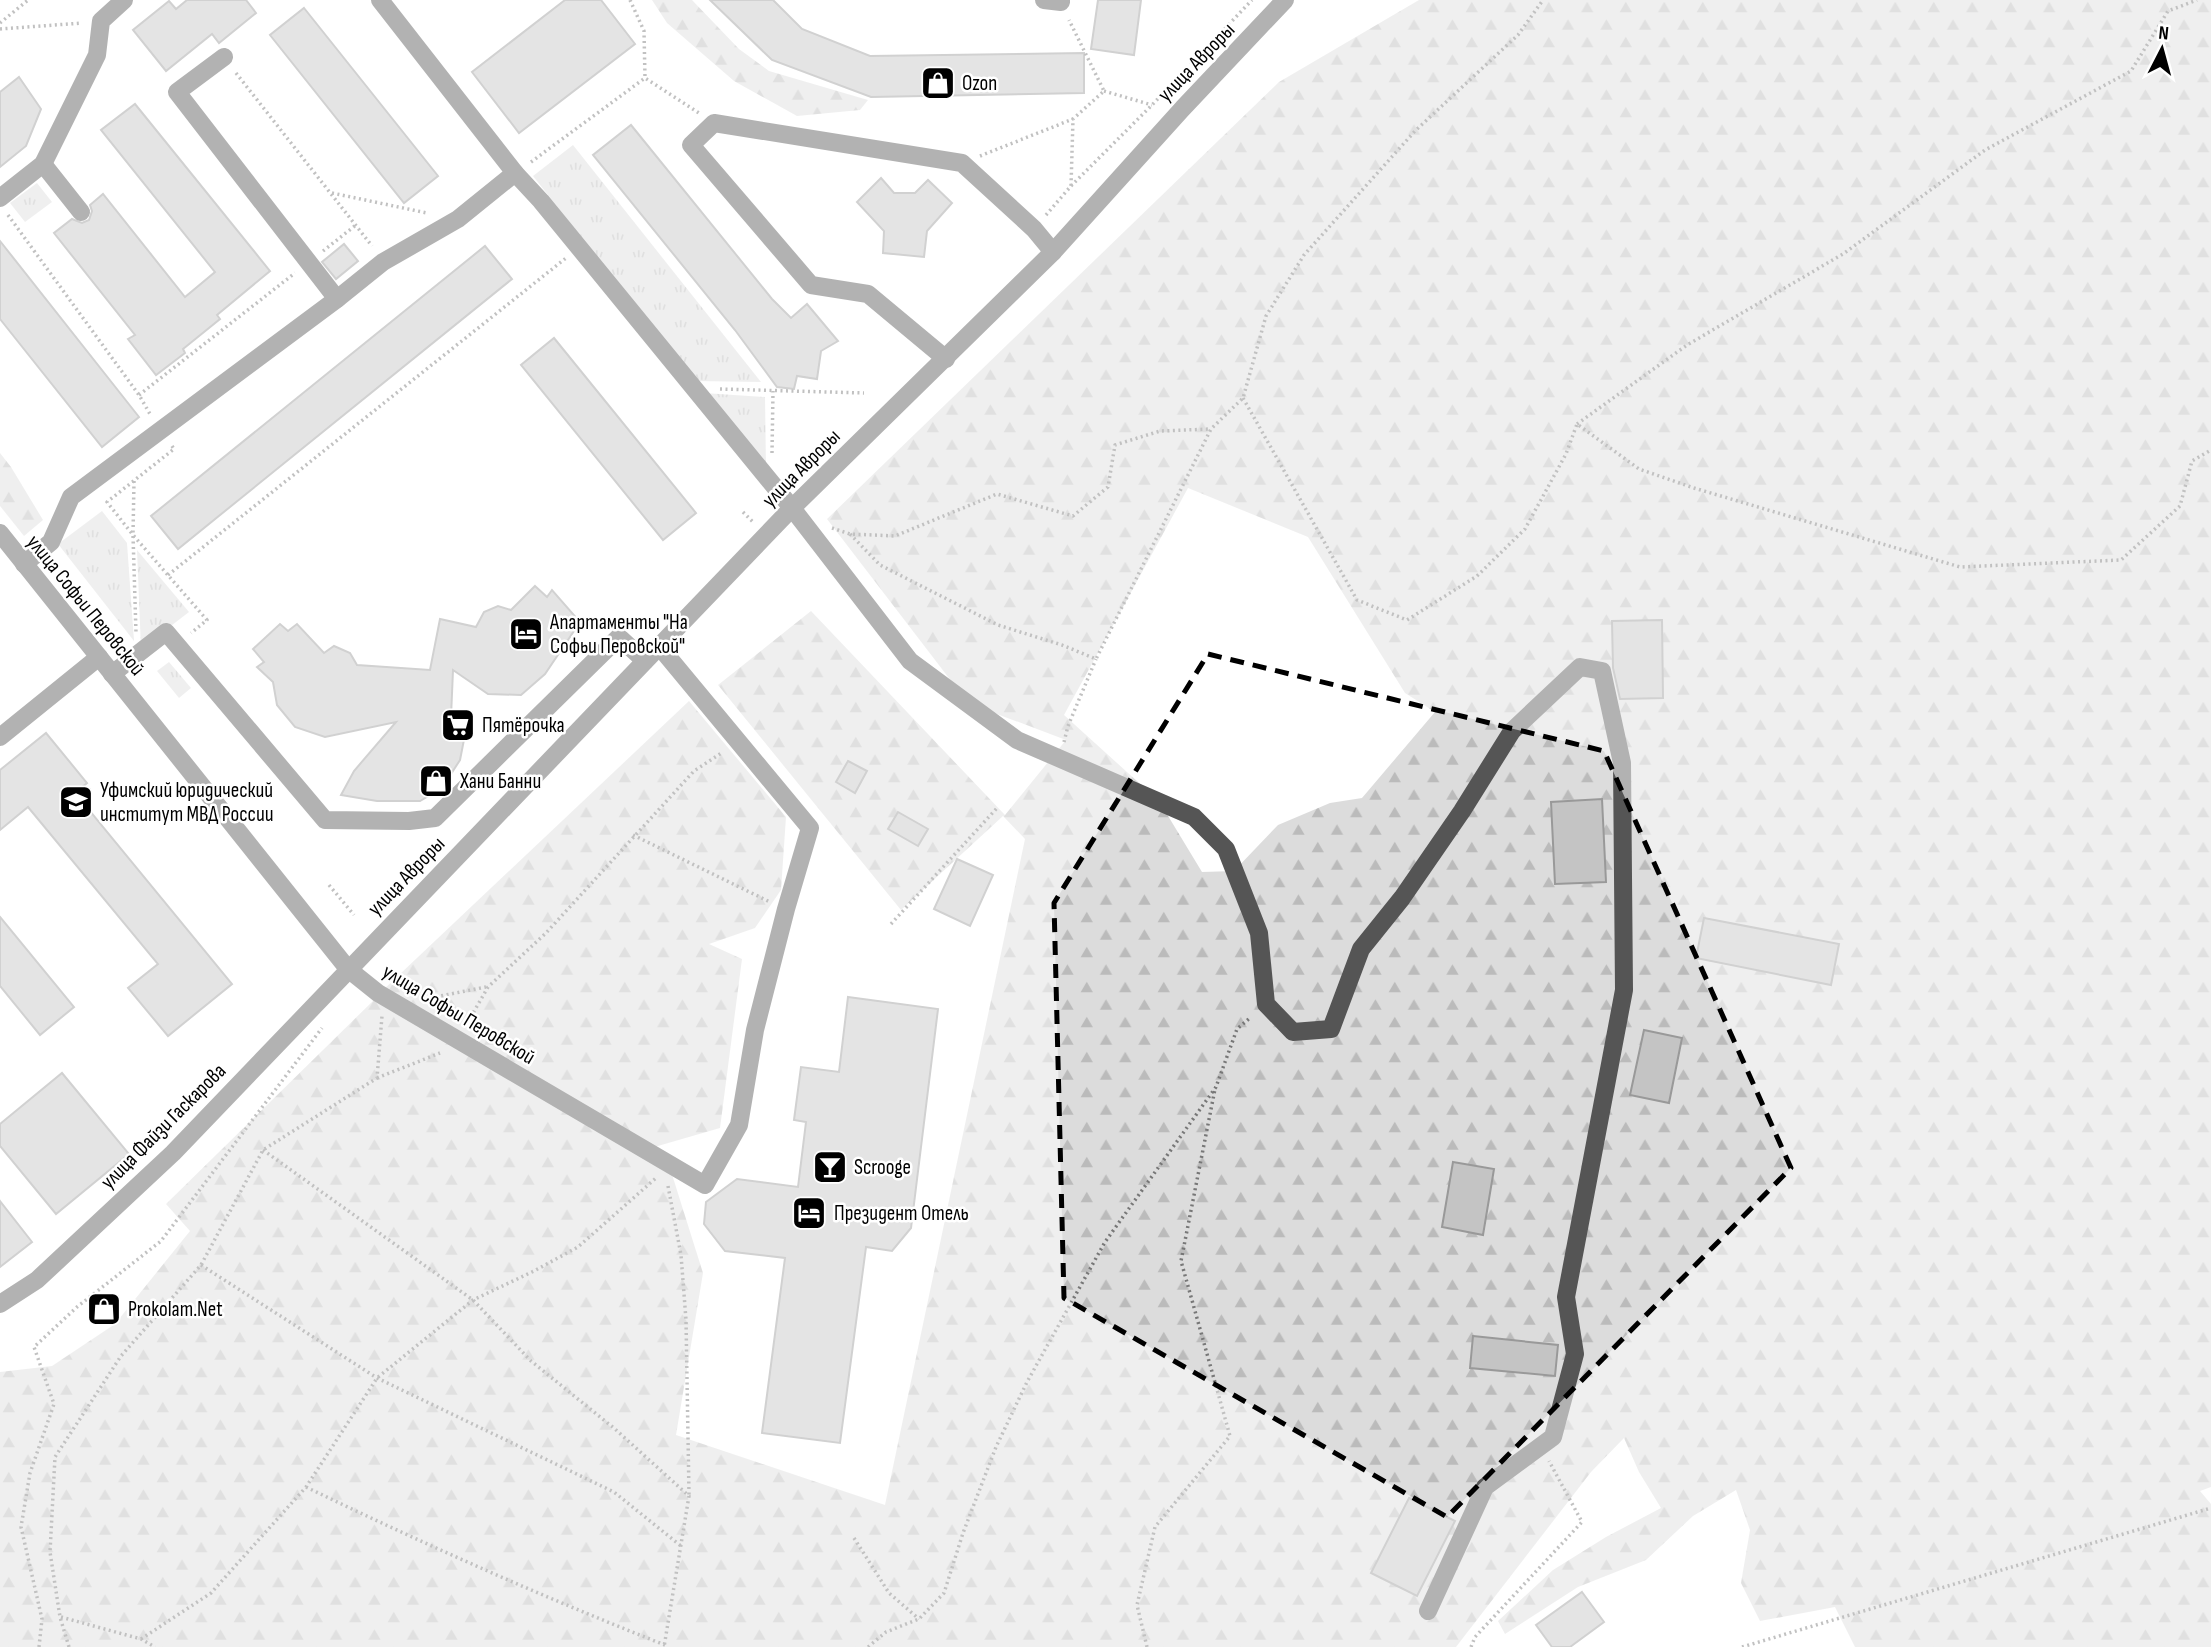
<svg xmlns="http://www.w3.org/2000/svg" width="2211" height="1647" font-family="'Sofia Sans Condensed',sans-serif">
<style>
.grass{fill:url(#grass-tufts)}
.forest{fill:url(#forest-firs);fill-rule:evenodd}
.building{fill:#c4c4c4;stroke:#999;stroke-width:2}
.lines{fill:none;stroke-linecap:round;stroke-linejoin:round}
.path{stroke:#777;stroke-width:3.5;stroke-dasharray:2 3.5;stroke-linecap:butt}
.minor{stroke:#555;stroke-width:18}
.marked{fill:none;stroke:#000;stroke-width:5;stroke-dasharray:14 9;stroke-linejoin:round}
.labels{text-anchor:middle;stroke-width:5;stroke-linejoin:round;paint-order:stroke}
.street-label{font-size:21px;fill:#000;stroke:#fff}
.poi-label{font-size:21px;fill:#000;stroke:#fff;text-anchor:start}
</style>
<defs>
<pattern id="grass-tufts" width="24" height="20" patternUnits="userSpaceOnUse" patternTransform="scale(1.75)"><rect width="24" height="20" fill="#dcdcdc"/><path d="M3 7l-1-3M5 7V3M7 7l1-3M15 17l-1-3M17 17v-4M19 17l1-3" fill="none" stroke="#bbb"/></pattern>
<pattern id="forest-firs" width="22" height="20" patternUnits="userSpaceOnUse" patternTransform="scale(1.75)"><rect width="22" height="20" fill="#dcdcdc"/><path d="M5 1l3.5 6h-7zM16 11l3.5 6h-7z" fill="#bbb"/></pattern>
</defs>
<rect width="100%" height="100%" fill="#fff"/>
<g class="grass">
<polygon points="573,145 761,382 695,381 533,176"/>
<polygon points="37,183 52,202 25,222 10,203"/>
<polygon points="704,393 765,397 766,469"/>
<polygon points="102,511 127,543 134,641 58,544"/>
<polygon points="137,550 189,612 141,649"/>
<polygon points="169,662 191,688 179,698 157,671"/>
</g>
<g class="forest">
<polygon points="652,0 692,0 739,49 769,71 868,100 860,110 797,116 734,81 667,23"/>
<path d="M1419,0h792v1487l-11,4 11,13v143h-356l-20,-40 -75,14 -19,-38 9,-53 -14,-40 -43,26 -47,44 -68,27 -73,47 -7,-13 55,-51 53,-33 55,-29 -22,-36 -15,-34 -33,34 -135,175h-1456v-275l52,-6 63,-42 75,-93 -24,-27 210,-206 294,170 33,105 -27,162 209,70 140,-666 -22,-23 -102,94 -183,-225 93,-74 194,204 61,-75 -98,-37 -141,-184 452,-437zM1188,488l120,49 97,156 30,19 -73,86 -32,5 -52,22 -44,46 -32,1 -43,-71 -95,-86z"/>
<polygon points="0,453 11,467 43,520 24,536 0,506"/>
<polygon points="689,701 786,817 781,890 755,928 709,944 742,959 720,1128 651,1148 381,992"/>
</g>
<g class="building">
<polygon points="187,0 246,0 256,13 219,43 212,34 166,71 133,30 169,1 176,9"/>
<polygon points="565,0 601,0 635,44 519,133 472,72"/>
<polygon points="710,0 773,0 802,29 870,56 1084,53 1084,93 871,97 772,60"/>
<polygon points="1098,0 1141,0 1134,55 1091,49"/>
<polygon points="304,8 438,176 404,203 270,35"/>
<polygon points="19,77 41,109 26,146 0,167 0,92"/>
<polygon points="135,104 270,271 217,315 220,319 183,349 185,353 156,375 128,339 135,335 54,233 72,219 82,223 89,220 92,211 90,205 103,194 185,297 215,272 101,130"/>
<polygon points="631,125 772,299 791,318 807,304 838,341 821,351 817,379 797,376 794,389 777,387 735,330 593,155"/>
<polygon points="881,178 894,193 915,193 928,180 952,203 927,231 924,257 883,253 884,231 857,202"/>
<polygon points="0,241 139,417 102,447 0,319"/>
<polygon points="344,244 358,261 336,279 322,262"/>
<polygon points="485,246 512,279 178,549 151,516"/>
<polygon points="554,338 696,513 663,540 521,365"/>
<polygon points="535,586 547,597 552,590 580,622 545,674 521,695 488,694 453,670 451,717 468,719 460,760 442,788 420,801 377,801 341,795 354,771 396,722 325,737 295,727 277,705 273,682 257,667 264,662 253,649 280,624 288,631 297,624 324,653 334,646 350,653 357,665 430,670 440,619 476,627 484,612 498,606 511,610"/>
<polygon points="1662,620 1663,698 1620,699 1613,668 1612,621"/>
<polygon points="46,733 87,783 75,793 232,984 168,1036 128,988 158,964 28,807 0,830 0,770"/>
<polygon points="848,761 867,771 855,793 836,782"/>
<polygon points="1602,799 1606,882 1555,884 1551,802"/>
<polygon points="898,812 928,829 918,846 888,829"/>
<polygon points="957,859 993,875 970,926 934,909"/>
<polygon points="0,917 74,1007 40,1035 0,986"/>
<polygon points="1704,918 1839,944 1831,985 1696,958"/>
<polygon points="848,997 938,1009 911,1228 892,1251 866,1247 840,1443 762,1433 785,1258 725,1251 704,1224 706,1202 737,1179 798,1187 806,1122 794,1120 801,1067 839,1072"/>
<polygon points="1644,1030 1682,1038 1669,1103 1630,1095"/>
<polygon points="62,1073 129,1154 56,1214 0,1146 0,1124"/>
<polygon points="1453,1162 1494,1169 1483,1235 1442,1227"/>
<polygon points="0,1201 32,1242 0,1267"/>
<polygon points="1473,1336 1558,1345 1555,1376 1470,1368"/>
<polygon points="1409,1498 1455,1521 1417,1596 1371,1573"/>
<polygon points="1582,1592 1604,1622 1570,1647 1552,1647 1536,1625"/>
</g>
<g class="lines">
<g class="path">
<polyline points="630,0 644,31 645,78"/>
<polyline points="0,23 28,0"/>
<polyline points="0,29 82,23"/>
<polyline points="236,73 372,246"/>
<polyline points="1104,91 1152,105"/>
<polyline points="980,156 1073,119"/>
<polyline points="531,162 645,78 699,113"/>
<polyline points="1071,186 1152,105 1252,0"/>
<polyline points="332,193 427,213"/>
<polyline points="8,215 139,395 150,414"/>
<polyline points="1046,215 1071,186 1073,119 1104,91 1069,20"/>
<polyline points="323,251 356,225"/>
<polyline points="720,389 864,393"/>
<polyline points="139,395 295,273"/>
<polyline points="1243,398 1357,600 1407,620 1477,576 1525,529 1566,454 1577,424 1639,469 1694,488 1960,567 2121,560 2180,506 2192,461 2211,450"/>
<polyline points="1577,424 1687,345 1843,254 1985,150 2131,71 2168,11 2197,0"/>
<polyline points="172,446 174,449 107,502 133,535 207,620 191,633"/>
<polyline points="772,453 773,391"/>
<polyline points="134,481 133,535 136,633"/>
<polyline points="743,512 754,523"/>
<polyline points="832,528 850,534 895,536 997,494 1073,516 1108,487 1115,445 1160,431 1211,429"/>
<polyline points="850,534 880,565 998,625 1062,645 1096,659 1211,429 1243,398 1266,316 1304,255 1415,131 1518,35 1543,0"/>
<polyline points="168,575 566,258"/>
<polyline points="1064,742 1068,726 1096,659"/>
<polyline points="633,835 770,902"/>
<polyline points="329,885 354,915"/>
<polyline points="891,924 997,808"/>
<polyline points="425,999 486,987"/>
<polyline points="468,1022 488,987 546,933 694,771 723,752"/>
<polyline points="377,1078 440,1053"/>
<polyline points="263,1150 473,1300 531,1361 615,1429 689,1496 664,1647"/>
<polyline points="668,1186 681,1255 686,1320 689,1495"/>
<polyline points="201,1265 377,1378 614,1492 681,1546"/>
<path d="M306,1487c118,57 237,110 359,158"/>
<polyline points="854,1538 889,1593 919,1619"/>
<polyline points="61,1617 141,1639 155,1647"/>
<polyline points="141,1639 211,1593 306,1487 377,1378 473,1300 534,1271 578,1247 656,1178"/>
<polyline points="39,1647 42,1619 21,1527 30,1473 54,1404 34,1347 77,1307 161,1241 322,1028"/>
<polyline points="69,1647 60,1617 50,1552 55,1457 121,1356 201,1265 263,1150 377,1078 382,1016"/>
<polyline points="868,1647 886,1632 919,1619 944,1593 963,1533 996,1447 1027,1382 1105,1242 1216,1087 1237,1029 1251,1017"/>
<polyline points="1147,1647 1137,1605 1155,1527 1230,1436 1181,1261 1215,1089"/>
<polyline points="1471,1647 1475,1637 1582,1522 1549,1461"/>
<polyline points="1742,1647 2211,1508"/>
</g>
<g class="minor">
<polyline points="380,0 515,173 541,201 792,508 910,661 1017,740 1194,817 1226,849 1259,933 1266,1004 1293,1032 1331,1029 1361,949 1402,898 1462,811 1512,731 1580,667 1602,671 1622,763 1624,990 1566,1297 1575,1354 1553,1437 1485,1487 1428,1611"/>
<polyline points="1044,0 1061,2 1061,0"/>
<polyline points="224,57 177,92 337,299"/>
<polyline points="43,164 81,212"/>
<polyline points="0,198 43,164 97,55 101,21 124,0"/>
<polyline points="946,359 868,294 811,285 691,145 714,123 962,163 1034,229 1053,252"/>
<polyline points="0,533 348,969 378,993 705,1185 739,1125 755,1030 786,909 810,828 659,646"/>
<polyline points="24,564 51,542 71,497 337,299 383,262 458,219 515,173"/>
<polyline points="112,674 166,632 325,820 409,821 435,818 619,637 645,661"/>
<polyline points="0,737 99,657"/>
<polyline points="0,1304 37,1280 173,1153 792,508 1053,252 1183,108 1285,0"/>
</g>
</g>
<path d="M0 0H2211V1647H0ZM1208,654l396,97 187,417 -344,349 -383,-219 -10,-395z" fill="#fff" fill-opacity=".55" fill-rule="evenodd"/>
<path class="marked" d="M1208,654l396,97 187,417 -344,349 -383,-219 -10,-395z"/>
<defs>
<g id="shop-square" transform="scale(1.75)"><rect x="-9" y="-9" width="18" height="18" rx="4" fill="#000" stroke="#fff"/><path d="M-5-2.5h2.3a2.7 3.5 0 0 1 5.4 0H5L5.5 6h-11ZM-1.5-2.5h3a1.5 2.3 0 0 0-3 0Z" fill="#fff"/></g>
<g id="hotel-square" transform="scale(1.75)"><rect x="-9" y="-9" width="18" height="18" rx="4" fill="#000" stroke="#fff"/><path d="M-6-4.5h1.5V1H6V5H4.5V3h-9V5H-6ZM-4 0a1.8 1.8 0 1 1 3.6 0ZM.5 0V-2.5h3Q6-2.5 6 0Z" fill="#fff"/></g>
<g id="supermarket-square" transform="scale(1.75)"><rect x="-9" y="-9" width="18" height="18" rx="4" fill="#000" stroke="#fff"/><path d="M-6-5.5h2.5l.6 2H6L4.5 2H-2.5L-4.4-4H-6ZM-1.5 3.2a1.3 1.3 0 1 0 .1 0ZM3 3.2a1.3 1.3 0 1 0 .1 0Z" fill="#fff"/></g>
<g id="university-square" transform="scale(1.75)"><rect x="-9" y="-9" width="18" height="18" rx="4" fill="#000" stroke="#fff"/><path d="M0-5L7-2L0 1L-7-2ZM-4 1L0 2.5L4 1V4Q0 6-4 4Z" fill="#fff"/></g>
<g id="bar-square" transform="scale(1.75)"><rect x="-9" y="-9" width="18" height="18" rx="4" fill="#000" stroke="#fff"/><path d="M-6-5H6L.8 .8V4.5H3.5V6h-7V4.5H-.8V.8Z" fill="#fff"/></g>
</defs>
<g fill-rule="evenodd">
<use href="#shop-square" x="938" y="83"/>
<use href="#hotel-square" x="526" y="634"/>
<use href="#supermarket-square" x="458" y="725"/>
<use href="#shop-square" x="436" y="781"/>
<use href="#university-square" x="76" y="802"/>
<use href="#bar-square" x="830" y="1167"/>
<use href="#hotel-square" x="809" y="1213"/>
<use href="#shop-square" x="104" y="1309"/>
</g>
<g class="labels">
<g class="street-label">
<text transform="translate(1196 62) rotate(-46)" y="7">улица Авроры</text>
<text transform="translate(801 468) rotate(-45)" y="7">улица Авроры</text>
<text transform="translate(86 605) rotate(51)" y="7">улица Софьи Перовской</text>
<text transform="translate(406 876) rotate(-46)" y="7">улица Авроры</text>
<text transform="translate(459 1014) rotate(31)" y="7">улица Софьи Перовской</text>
<text transform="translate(163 1126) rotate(-45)" y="7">улица Файзи Гаскарова</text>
</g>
<g class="poi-label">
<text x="962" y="90">Ozon</text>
<text x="550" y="629">Апартаменты "На<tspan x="550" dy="24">Софьи Перовской"</tspan></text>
<text x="482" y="732">Пятёрочка</text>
<text x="460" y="788">Хани Банни</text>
<text x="100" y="797">Уфимский юридический<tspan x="100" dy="24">институт МВД России</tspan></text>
<text x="854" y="1174">Scrooge</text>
<text x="834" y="1220">Президент Отель</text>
<text x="128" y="1316">Prokolam.Net</text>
</g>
</g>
<g transform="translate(2162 49) rotate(6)" stroke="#ffffff" stroke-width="5" paint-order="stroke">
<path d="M0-5L12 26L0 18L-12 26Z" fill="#000000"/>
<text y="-10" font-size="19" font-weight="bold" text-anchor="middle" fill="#000000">N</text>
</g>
</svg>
